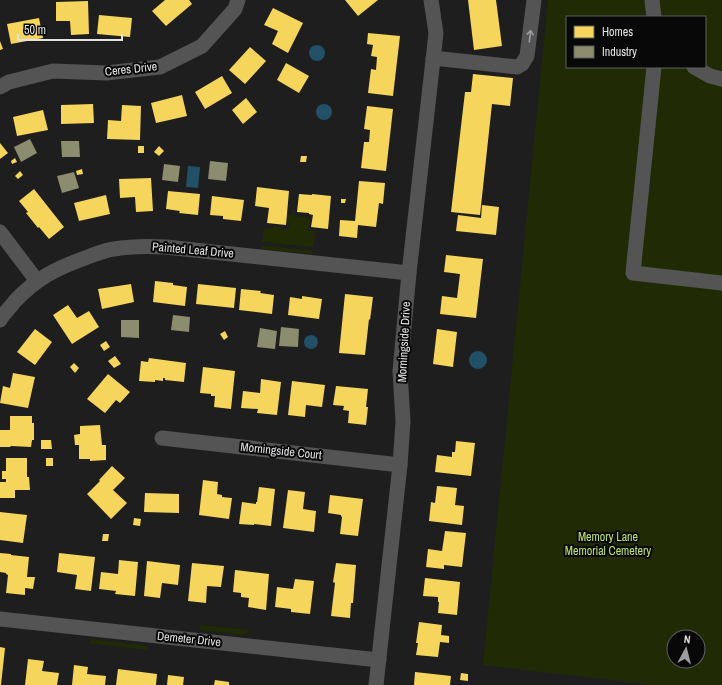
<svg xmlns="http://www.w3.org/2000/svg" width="722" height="685" font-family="'Archivo Narrow',sans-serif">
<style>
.green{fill:#202b05;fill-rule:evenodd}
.water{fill:#225067}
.homes{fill:#f6d55c}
.industry{fill:#8c8c6e}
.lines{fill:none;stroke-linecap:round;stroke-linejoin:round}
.minor{stroke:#545455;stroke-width:15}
.oneway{stroke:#9b9b9c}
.labels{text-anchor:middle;stroke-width:4;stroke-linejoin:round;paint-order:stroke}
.street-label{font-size:12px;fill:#e2e2e4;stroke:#080809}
.park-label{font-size:12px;fill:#bce172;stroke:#080809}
</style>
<rect width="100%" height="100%" fill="#1e1e1f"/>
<g class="green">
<path d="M548,0h174v685h-69l-170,-20zM567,17h138v50h-138zM674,637h24v24h-24z"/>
<path d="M292,210h3l-1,5 1,2c6,2 7,-4 13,2h2l-2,11 7,1 -2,16 -51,-5 2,-14 4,1c8,-3 10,-3 17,2l4,-3v-5h-3l1,-8 5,1 1,-3z"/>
<polygon points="261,245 313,251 311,254 262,249"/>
<polygon points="200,625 249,630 247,635 201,630"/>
<polygon points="91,639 146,646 147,647 147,650 89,643"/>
</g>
<g class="water">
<circle cx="317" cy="53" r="8"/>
<circle cx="324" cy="112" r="8"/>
<polygon points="188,166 200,167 198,188 186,187"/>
<circle cx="311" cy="342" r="7"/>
<circle cx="478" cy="360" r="9"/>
</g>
<g class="homes">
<polygon points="165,0 189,0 192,4 166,26 152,11"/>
<polygon points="345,0 378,0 358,16"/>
<polygon points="468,0 496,0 502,46 474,50"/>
<polygon points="88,1 89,34 71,35 70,21 56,21 56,2"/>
<polygon points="273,8 303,23 288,53 272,44 278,31 264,25"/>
<polygon points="99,15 132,18 130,37 97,34"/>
<polygon points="39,18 43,38 11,44 7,24"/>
<polygon points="368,33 400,36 393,96 368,93 371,69 376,70 377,57 371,56 373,45 367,44"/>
<polygon points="0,41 3,49 0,50"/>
<polygon points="250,47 266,61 245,84 229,70"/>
<polygon points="286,63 309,76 299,93 277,80"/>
<polygon points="473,74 513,78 510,106 492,104 480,215 451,212 465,92 471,92"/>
<polygon points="222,76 232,93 205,109 195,92"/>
<polygon points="182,95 187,116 156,123 151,103"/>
<polygon points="246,98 257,112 243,124 232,110"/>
<polygon points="93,104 94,123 61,124 61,105"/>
<polygon points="122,105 141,106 140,140 107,139 108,120 121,121"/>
<polygon points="367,106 393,109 386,171 361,168 364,142 369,142 370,130 364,129"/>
<polygon points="43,110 48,130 17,136 13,117"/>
<polygon points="0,143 8,153 0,159"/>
<rect x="138" y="146" width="6" height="7"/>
<polygon points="159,146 164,151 159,156 154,152"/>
<polygon points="301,156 307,156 306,162 300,162"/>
<polygon points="15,158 17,162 12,164 11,161"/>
<polygon points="82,169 83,174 77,175 76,171"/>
<polygon points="20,171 23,175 18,179 15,176"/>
<polygon points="151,178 153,211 136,212 135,197 120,198 119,179"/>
<polygon points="359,181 385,183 383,204 379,203 376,227 358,225 357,238 339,236 340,220 355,221"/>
<polygon points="257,187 289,191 286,225 267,223 269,208 255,206"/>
<polygon points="34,189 64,227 49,239 39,227 38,228 26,213 28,212 19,201"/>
<polygon points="168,191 200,194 198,215 179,213 180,211 166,209"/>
<polygon points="299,194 312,195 312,194 331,196 328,229 311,227 313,215 309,214 309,213 297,212"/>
<polygon points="106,195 110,214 79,221 74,203"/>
<polygon points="212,196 244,200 241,221 223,219 223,216 210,215"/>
<polygon points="341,199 346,199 345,203 341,203"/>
<polygon points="482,205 499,207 496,235 456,231 458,215 481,218"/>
<polygon points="446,255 483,259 476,318 440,314 442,296 457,298 460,274 444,272"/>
<polygon points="155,281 173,283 173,285 187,287 185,306 153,302"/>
<polygon points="131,284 134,302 102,309 98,289"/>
<polygon points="198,284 236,288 234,308 196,304"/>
<polygon points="241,289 261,291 260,293 274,295 272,314 239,310"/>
<polygon points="345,294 373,297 370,320 369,319 365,355 339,353"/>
<polygon points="302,296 322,299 319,319 288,315 290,297 302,299"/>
<polygon points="68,305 77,318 89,311 99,327 72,344 53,315"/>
<polygon points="35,329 52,342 35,365 17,352"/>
<polygon points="437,329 457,332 453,367 433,364"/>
<polygon points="225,331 228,337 224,340 220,334"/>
<polygon points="106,341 110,347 104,351 100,345"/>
<polygon points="115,356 121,364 114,368 108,361"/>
<polygon points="149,358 186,363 184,382 165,380 165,378 163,378 163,381 155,380 155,382 139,381 141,361 148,362"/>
<polygon points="74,363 79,368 75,373 70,367"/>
<polygon points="203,367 235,371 231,409 214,407 215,396 211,396 211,394 200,393"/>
<polygon points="13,373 35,377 28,408 0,403 3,386 10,388"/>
<polygon points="108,374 130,392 120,403 116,400 105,413 87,399"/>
<polygon points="261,379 281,382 277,415 257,413 258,409 241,408 243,391 260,393"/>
<polygon points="292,381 325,385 322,407 306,405 305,417 288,415"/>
<polygon points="336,386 368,389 366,407 368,407 366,425 348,423 349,411 343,410 344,406 333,405"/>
<polygon points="10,416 32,416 32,423 34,423 34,440 32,440 31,447 11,446 10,447 0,447 0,430 10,430"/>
<polygon points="100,425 102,445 106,445 106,460 90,461 90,459 79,459 79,445 75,445 74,435 80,434 80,426"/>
<polygon points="41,440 51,440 52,449 41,449"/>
<polygon points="456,441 475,443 471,476 435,472 437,455 452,457 452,452 455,452"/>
<polygon points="6,458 27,458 27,477 29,477 30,490 15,490 15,498 0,498 0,482 6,482 6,479 2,479 2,471 6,471"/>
<rect x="46" y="458" width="7" height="8"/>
<polygon points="112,466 125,478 113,490 127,503 111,519 87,494 100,481 99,480"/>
<polygon points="203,480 218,482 217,494 222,495 222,497 232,498 229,519 199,515"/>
<polygon points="437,486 457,488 455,505 464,506 462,525 429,521 431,502 435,503"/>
<polygon points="259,487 275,489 271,526 254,524 254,525 239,524 242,502 256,504 256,502 257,502"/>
<polygon points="288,490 305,492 303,509 316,511 314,532 283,528"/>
<polygon points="145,493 179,494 179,513 144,512"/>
<polygon points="330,495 363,499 358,536 340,534 342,517 341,516 341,515 328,513"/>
<polygon points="0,512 27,515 23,543 0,540"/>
<polygon points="134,518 141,519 140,526 133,525"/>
<polygon points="445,531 466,533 462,567 444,565 444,569 426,567 428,549 442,551"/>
<polygon points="103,534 109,534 108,541 102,541"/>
<polygon points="0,553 11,554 11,555 29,557 27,577 35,577 33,589 25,588 25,595 6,593 8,575 6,574 6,573 0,572"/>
<polygon points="59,553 95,557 91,591 75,589 77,575 57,572"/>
<polygon points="119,560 138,562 135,596 115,594 116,591 99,589 101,572 118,574"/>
<polygon points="147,561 180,565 178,585 162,583 160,598 144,596"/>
<polygon points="192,563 224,566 221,587 207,586 206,603 188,601"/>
<polygon points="336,563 356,565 353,603 351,603 350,618 331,616 335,583 333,582"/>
<polygon points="235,570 269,574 266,610 248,607 249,598 241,597 241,593 233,592"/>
<polygon points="425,578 460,582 457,615 438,613 439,602 438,602 438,597 423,596"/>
<polygon points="295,579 314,581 310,614 291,612 291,609 275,607 277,587 293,589"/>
<polygon points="419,622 442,625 441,635 449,636 449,643 440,642 438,657 416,655 418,643 416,643"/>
<polygon points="0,647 5,648 1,685 0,685"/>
<polygon points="28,659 44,661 42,671 59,673 57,685 25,685"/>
<polygon points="74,665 88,667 87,674 106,676 105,685 72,685"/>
<polygon points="118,669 157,674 156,685 116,685"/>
<polygon points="415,672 451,676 450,685 414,685"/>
<polygon points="461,673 468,674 468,681 460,680"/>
<polygon points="168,675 184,677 183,685 167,685"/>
<polygon points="215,680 229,682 229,685 214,685"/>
</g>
<g class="industry">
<polygon points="30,139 37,153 21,162 14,147"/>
<polygon points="61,141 79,141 80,157 62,157"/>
<polygon points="210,161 228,163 226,181 208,179"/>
<polygon points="164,164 180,166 178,182 162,180"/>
<polygon points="74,172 79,188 62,193 57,176"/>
<polygon points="173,315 190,317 189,332 171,330"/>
<polygon points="121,320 139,320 139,338 121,337"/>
<polygon points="281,327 299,329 298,347 279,346"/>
<polygon points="260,328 277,331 275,349 257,347"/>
</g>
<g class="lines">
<g class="minor">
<polyline points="652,0 654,17"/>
<polyline points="433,58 517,67 522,64 527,56 534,0"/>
<polyline points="654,67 633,273 722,283"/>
<polyline points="694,67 710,76 722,79"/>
<polyline points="0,87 9,82 53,71 106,73 160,67 202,46 235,9 238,0"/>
<polyline points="0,232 37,281"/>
<path d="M0,320c4,-7 10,-12 15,-19 22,-23 40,-32 70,-43 9,-3 19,-8 29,-9 17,-3 34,-3 52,-2l243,26"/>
<polyline points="162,438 400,465"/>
<polyline points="0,619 379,660"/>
<polyline points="376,685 400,465 403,422 400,371 409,273 436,33 431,0"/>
</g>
</g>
<defs><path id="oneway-shaft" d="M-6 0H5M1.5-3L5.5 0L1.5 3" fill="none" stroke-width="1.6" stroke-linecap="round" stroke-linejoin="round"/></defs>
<use class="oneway" href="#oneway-shaft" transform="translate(530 36) rotate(-83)"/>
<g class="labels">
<g class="street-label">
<text transform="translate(131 69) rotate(-6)" y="4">Ceres Drive</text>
<text transform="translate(193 250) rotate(5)" y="4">Painted Leaf Drive</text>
<text transform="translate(404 342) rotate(-87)" y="4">Morningside Drive</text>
<text transform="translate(281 451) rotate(6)" y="4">Morningside Court</text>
<text transform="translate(189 639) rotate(6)" y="4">Demeter Drive</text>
</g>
<g class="park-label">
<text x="608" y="541">Memory Lane<tspan x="608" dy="14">Memorial Cemetery</tspan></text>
</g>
</g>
<rect x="566" y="16" width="140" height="52" fill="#080809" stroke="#5f5f61"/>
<rect x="574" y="26" width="20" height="12" fill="#f6d55c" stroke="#5f5f61"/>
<text x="602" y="36" font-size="12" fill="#e2e2e4">Homes</text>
<rect x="574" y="46" width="20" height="12" fill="#8c8c6e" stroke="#5f5f61"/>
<text x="602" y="56" font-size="12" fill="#e2e2e4">Industry</text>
<g transform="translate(686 649) rotate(7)"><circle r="19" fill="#080809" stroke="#5f5f61"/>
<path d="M0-3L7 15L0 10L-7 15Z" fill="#9d9d9f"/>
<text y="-6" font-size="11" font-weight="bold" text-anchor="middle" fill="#e2e2e4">N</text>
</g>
<path d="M18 34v6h104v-6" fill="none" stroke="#e2e2e4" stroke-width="2"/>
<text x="24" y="34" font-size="12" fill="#e2e2e4" stroke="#080809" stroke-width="3" paint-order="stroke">50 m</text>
</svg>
